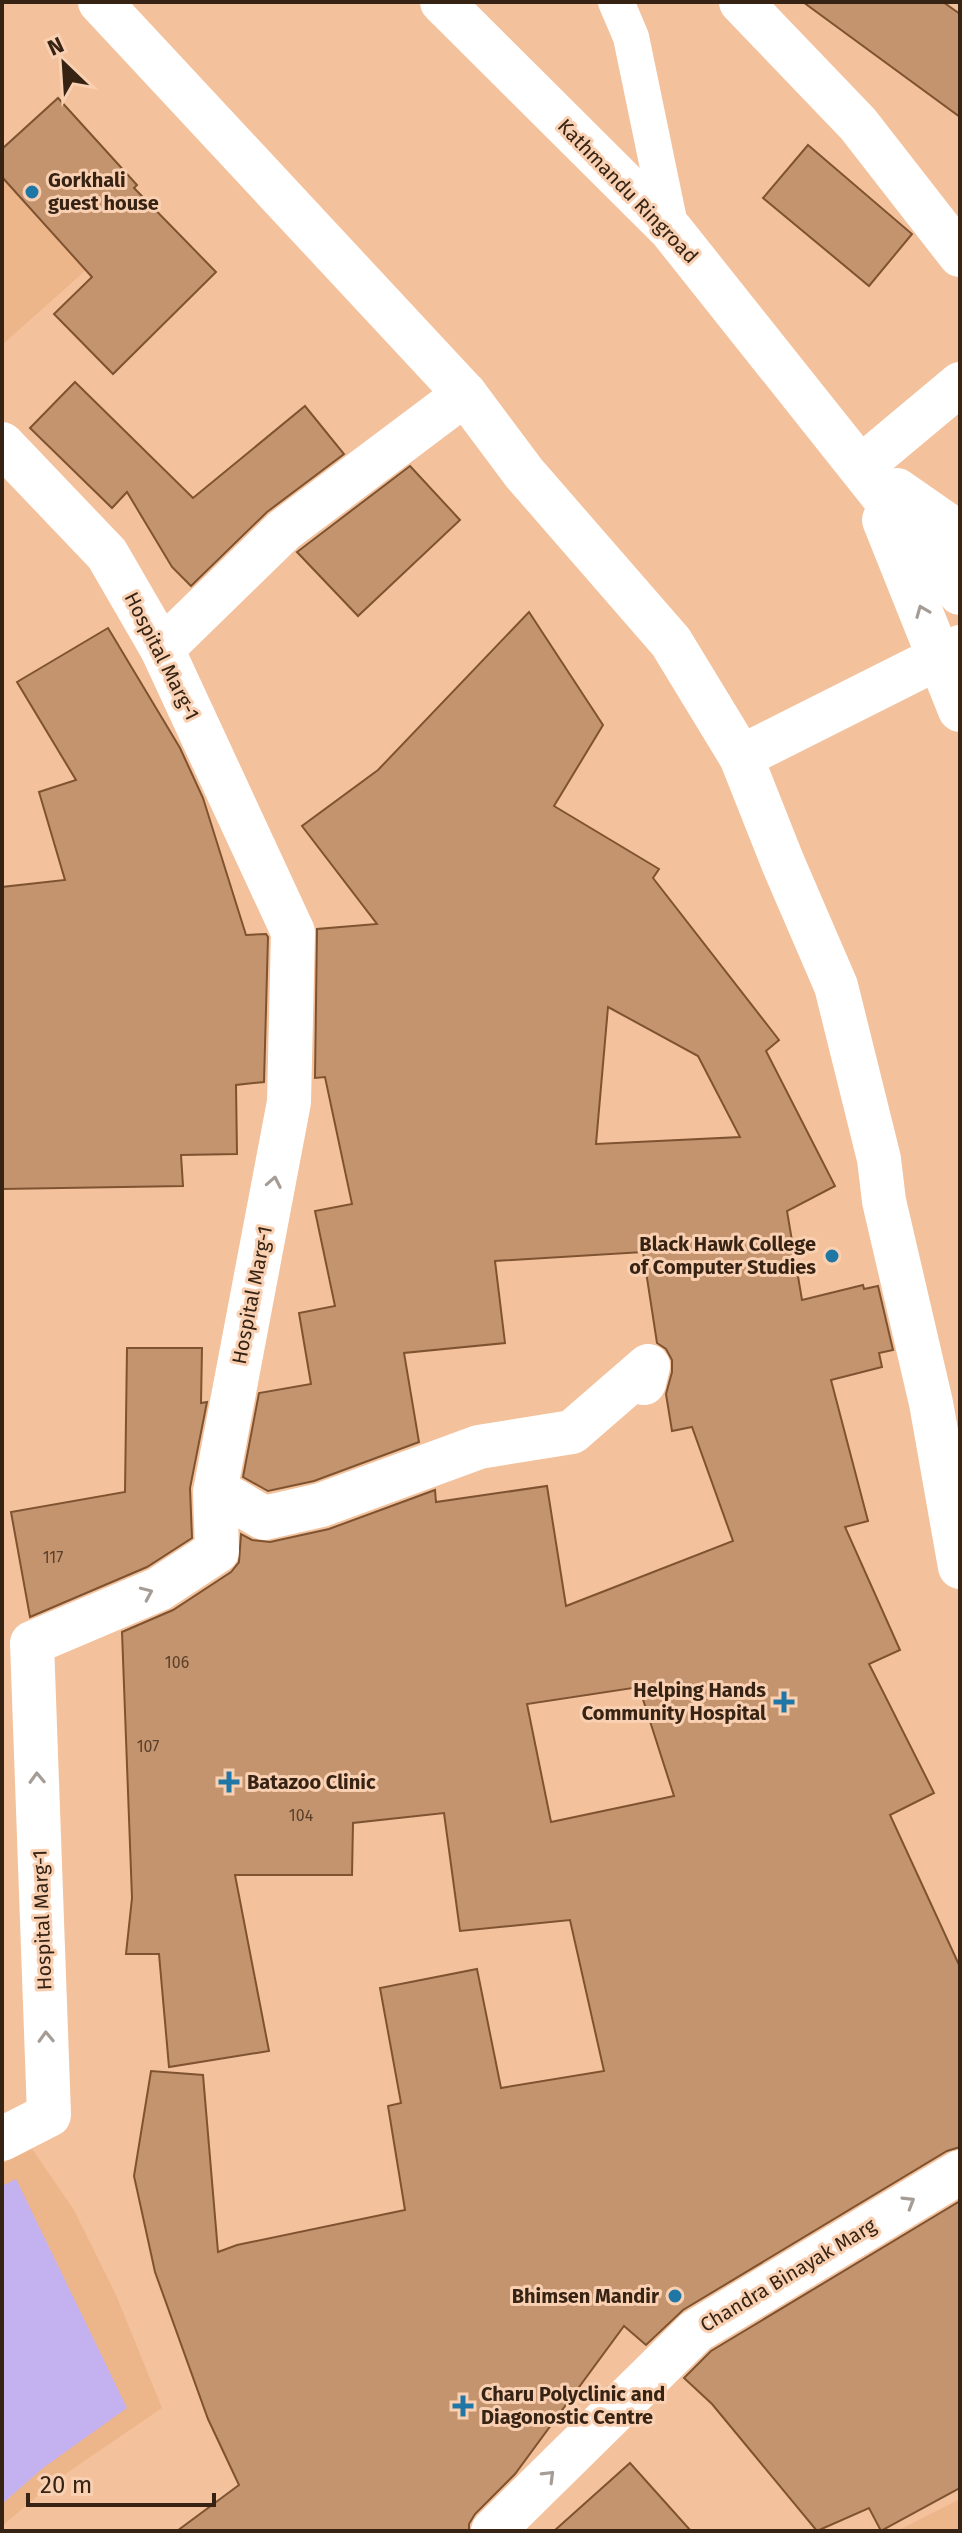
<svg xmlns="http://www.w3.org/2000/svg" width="962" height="2533" font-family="'Fira Sans',sans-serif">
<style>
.built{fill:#edb58a}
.green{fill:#c4b1f0}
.building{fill:#c4946f;stroke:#7f5330;stroke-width:2;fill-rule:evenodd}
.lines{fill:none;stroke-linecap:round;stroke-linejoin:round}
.lane{stroke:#fff;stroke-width:36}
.street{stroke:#fff;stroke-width:44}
.highway{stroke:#fff;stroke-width:44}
.oneway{stroke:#a59c95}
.poi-dot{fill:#2077a6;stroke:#f9d0b2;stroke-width:3}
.labels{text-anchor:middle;stroke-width:6;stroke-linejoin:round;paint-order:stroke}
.number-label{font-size:16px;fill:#5a3f2b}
.poi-label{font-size:20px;font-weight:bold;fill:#362314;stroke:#f9d0b2;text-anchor:start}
.street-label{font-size:20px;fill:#362314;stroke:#f9d0b2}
</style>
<rect width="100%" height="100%" fill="#f3c19b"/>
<g class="built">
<polygon points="2,177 87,269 2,345"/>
<polygon points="32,2149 74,2210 116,2295 162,2408 55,2481 2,2526 2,2504 43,2468 16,2180 2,2186 2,2164"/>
<polygon points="960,2499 960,2531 897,2531"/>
</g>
<polygon class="green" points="16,2179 127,2408 43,2468 2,2504 2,2186"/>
<g class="building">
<polygon points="803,2 943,2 960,14 960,117"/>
<polygon points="58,98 137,185 134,188 216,272 113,374 54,314 92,277 2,177 2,149"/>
<polygon points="808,145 912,234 869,286 763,198"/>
<polygon points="75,382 193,498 305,406 344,454 267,512 191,586 172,567 127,492 112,508 30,428"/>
<polygon points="410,466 460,520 358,616 297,552"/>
<path d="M529,612l74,113 -49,81 105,63 -6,9 126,162 -13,11 69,135 -48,25 15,89 61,-15 1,4 14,-3 15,64 -14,3 3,14 -51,13 37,141 -23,6 55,123 -31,14 65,129 -44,22 70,152v180l-13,4 -264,159 -37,35 -22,-19 -109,148 -40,40 -6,10v7h-292l62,-46 -31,-66 -53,-147 -21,-96 17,-105 52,4 15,177 19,-7 168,-35 -17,-104 13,-3 -21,-115 97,-19 24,119 103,-17 -34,-151 -110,11 -16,-118 -91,10 -1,52h-117l34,176 -100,16 -10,-113h-33l6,-56 -10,-266 51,-22 58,-38 8,-10 2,-28 11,6 18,2 59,-13 106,-39 1,12 111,-16 19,120 167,-65 -41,-114 -20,4 -6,-37 6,-22v-12l-6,-11 -9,-6 -14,-91 -148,9 10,82 -101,10 15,89 -105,39 -46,10 -25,-14 16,-84 52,-9 -12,-71 36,-7 -20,-95 37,-7 -27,-127 -10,1 2,-149 60,-5 -75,-98 76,-56zM608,1007l90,49 42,81 -144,7zM639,1687l35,109 -123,26 -24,-118z"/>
<polygon points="108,628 180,748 203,798 246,935 266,934 268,937 264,1082 236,1085 237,1154 181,1155 183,1186 2,1189 2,887 65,880 39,792 76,780 17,682"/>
<polygon points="127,1348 202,1348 201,1403 207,1402 190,1488 192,1538 147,1567 30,1617 11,1512 125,1492"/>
<polygon points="960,2201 960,2488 881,2531 869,2508 817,2531 712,2404 684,2378 711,2351"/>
<polygon points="630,2463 691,2531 554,2531"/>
</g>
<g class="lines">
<polyline class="lane" points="616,2 631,37 671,230"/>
<g class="street">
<polyline points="100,2 465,394 524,473 671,642 741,757 783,863 836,986 879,1159 884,1201 931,1403 960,1567"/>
<polyline points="741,2 858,124 960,255"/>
<polyline points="2,444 107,554 162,649 293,932 289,1102 215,1492 217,1551 159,1589 32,1643 49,2115 2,2139"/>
<polyline points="862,466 960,384"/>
<polyline points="162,649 284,530 465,394"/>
<polyline points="741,757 960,647"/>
<polyline points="216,1490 264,1518 321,1505 479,1447 572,1432 648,1366 644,1383"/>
<polyline points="493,2531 696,2331 960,2172"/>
</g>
<g class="highway">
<polyline points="442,2 671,230 960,593"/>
<polyline points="897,490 960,534"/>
<polyline points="884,520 960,710"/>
</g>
</g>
<defs><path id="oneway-chevron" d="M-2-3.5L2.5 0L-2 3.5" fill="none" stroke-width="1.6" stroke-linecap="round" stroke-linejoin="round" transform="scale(2)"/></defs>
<g class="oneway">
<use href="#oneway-chevron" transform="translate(922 611) rotate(-112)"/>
<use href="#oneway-chevron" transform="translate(274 1182) rotate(-79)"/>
<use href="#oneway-chevron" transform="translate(147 1593) rotate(-24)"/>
<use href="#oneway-chevron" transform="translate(37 1778) rotate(-92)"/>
<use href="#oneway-chevron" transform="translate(46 2037) rotate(-92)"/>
<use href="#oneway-chevron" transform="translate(909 2202) rotate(-31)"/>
<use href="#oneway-chevron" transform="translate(549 2476) rotate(-45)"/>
</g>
<g class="poi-dot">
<circle cx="32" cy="192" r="8"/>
<circle cx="832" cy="1256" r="8"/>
<path d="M780 1690h8v8h8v8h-8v8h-8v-8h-8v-8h8z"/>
<path d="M225 1770h8v8h8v8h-8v8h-8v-8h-8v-8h8z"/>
<circle cx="675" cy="2296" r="8"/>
<path d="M459 2394h8v8h8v8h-8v8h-8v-8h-8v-8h8z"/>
</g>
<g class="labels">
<g class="number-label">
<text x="53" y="1563">117</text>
<text x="177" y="1668">106</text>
<text x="148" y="1752">107</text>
<text x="301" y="1821">104</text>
</g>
<g class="poi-label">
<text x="48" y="187">Gorkhali<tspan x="48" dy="23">guest house</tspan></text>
<text x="816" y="1251" text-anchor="end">Black Hawk College<tspan x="816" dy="23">of Computer Studies</tspan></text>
<text x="766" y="1697" text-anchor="end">Helping Hands<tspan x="766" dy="23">Community Hospital</tspan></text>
<text x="247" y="1789">Batazoo Clinic</text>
<text x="659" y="2303" text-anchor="end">Bhimsen Mandir</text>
<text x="481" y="2401">Charu Polyclinic and<tspan x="481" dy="23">Diagonostic Centre</tspan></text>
</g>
<g class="street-label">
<text transform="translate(628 191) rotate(46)" y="7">Kathmandu Ringroad</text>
<text transform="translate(162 656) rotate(63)" y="7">Hospital Marg-1</text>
<text transform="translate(252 1295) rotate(-79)" y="7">Hospital Marg-1</text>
<text transform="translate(42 1920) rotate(-92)" y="7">Hospital Marg-1</text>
<text transform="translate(788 2275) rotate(-31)" y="7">Chandra Binayak Marg</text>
</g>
</g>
<rect width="962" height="2533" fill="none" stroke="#362314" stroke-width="8"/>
<g transform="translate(64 64) rotate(335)" stroke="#f9d0b2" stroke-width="6" paint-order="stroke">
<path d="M0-6L14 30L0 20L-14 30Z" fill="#362314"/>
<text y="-12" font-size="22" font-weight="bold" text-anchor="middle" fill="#362314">N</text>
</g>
<path d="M28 2493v12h186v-12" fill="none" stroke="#362314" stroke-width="4"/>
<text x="40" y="2493" font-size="24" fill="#362314" stroke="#f9d0b2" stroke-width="6" paint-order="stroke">20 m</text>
</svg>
